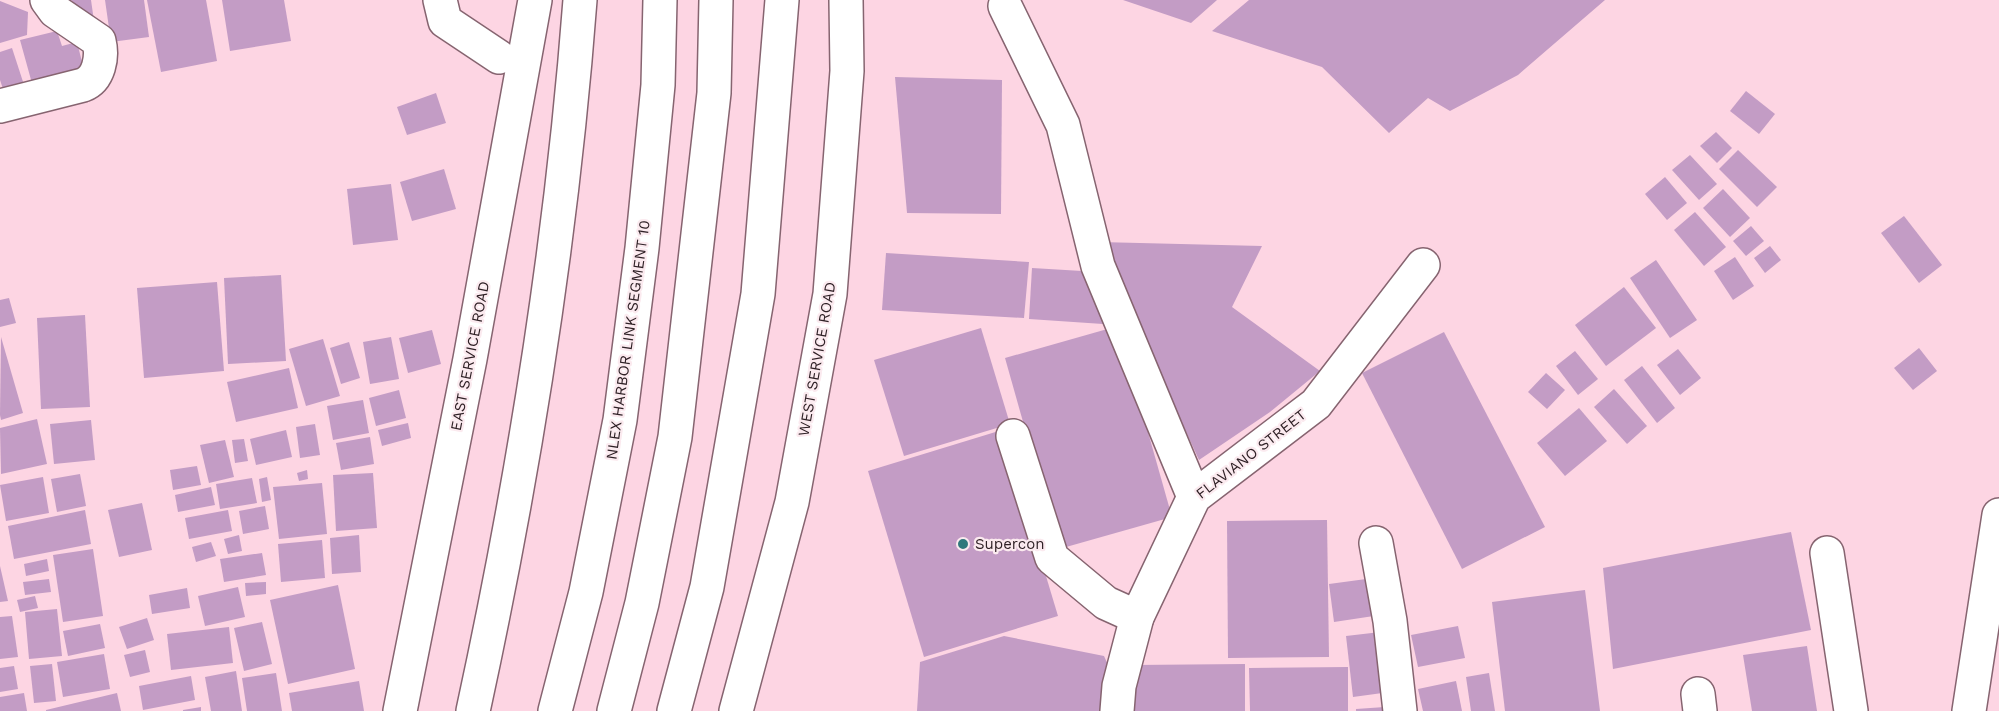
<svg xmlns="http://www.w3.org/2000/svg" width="1999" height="711" font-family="'Work Sans',sans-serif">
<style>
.building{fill:#c39cc5}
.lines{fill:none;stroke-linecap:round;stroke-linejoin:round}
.minor-casing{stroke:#866470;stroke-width:36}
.highway-casing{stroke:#866470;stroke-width:36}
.minor{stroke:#fff;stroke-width:33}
.highway{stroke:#fff;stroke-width:33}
.poi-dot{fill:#30797c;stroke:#fbeaef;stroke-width:2}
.labels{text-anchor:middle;stroke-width:4.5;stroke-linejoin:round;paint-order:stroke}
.street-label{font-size:15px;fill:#2f2126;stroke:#fbeaef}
.poi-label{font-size:15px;fill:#2f2126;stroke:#fbeaef;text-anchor:start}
</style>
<rect width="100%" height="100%" fill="#fdd5e3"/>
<g class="building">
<polygon points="71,0 91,0 94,21"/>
<polygon points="105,0 144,0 149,37 111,42"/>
<polygon points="147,0 206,0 217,61 161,72"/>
<polygon points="222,0 284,0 291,41 230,51"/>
<polygon points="1123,0 1217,0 1191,23"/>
<polygon points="1249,0 1605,0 1518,75 1450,111 1428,98 1389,133 1322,67 1212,31"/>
<polygon points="0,1 28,12 27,35 0,43"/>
<polygon points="57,31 62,46 77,42 85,74 33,87 20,40"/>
<polygon points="12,48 26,91 6,98 0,80 0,52"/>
<polygon points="895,77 1002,80 1001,214 907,213"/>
<polygon points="1746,91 1775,114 1759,134 1730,111"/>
<polygon points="436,93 446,123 407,135 397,107"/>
<polygon points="1716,132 1732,148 1717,163 1700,146"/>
<polygon points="1738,150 1777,187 1757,207 1719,169"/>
<polygon points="1690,155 1717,184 1699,200 1672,170"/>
<polygon points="444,169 456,209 412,221 400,182"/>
<polygon points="1665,177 1687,203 1667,220 1645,194"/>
<polygon points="391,184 398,240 353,245 347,189"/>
<polygon points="1723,189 1750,218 1730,237 1703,208"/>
<polygon points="1695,212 1726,247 1704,266 1674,230"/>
<polygon points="1904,216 1942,265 1919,283 1881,233"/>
<polygon points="1751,226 1764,241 1746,256 1733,241"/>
<polygon points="1099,242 1262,246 1232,307 1320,371 1270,412 1199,460"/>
<polygon points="1770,246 1781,260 1765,273 1754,258"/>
<polygon points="886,253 1029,262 1024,318 882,310"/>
<polygon points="1735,257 1754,286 1733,300 1714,271"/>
<polygon points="1656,260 1697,320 1670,338 1630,278"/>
<polygon points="1032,268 1082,271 1096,283 1104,305 1103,324 1029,319"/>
<polygon points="281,275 286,361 228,364 224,278"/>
<polygon points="217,282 224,371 144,378 137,288"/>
<polygon points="1624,287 1656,328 1606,366 1575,325"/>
<polygon points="9,298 16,323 0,327 0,300"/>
<polygon points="85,315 90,407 41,409 37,318"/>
<polygon points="1118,326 1172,517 1059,549 1005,358"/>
<polygon points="981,328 1010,424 904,456 874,360"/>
<polygon points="432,330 441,364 408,373 399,338"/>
<polygon points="1444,332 1545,527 1462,569 1362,373"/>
<polygon points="1,337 23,413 1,420 0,415"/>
<polygon points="391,337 399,379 370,384 363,342"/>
<polygon points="323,339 340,396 306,406 289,349"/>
<polygon points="349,342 360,378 341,384 330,348"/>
<polygon points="1919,348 1937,371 1913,390 1894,368"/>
<polygon points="1678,349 1701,378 1680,395 1657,365"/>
<polygon points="1575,351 1598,379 1578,395 1556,366"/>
<polygon points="1642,366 1675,408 1657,423 1624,380"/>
<polygon points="289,368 298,408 236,422 227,382"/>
<polygon points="1546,373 1565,390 1547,409 1528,392"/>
<polygon points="1614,389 1647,426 1627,444 1594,407"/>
<polygon points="399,390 406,418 376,426 369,398"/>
<polygon points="363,400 369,433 333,440 327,406"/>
<polygon points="1579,408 1607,441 1565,476 1537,443"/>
<polygon points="37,419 47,464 1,474 0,428"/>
<polygon points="91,420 95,460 54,464 50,424"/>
<polygon points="408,423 411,438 382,446 378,430"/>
<polygon points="315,424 320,455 300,458 296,427"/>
<polygon points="286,430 292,457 256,465 250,439"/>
<polygon points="1002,430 1058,616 924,657 868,471"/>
<polygon points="370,437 374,464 341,470 336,443"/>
<polygon points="244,439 248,461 235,463 232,440"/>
<polygon points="225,440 234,477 209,483 200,445"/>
<polygon points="197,466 201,485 173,490 170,470"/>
<polygon points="307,470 308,479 299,481 297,473"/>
<polygon points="373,473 377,528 336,531 333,475"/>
<polygon points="80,474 86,506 57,512 51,479"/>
<polygon points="43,477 49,513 6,521 0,485"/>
<polygon points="267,477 271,500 262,502 259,479"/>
<polygon points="252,478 257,503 220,509 216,484"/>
<polygon points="322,483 327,534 279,539 273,487"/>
<polygon points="211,487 215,505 178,512 175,495"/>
<polygon points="142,503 152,550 119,557 108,510"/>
<polygon points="265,506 269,529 243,534 239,511"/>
<polygon points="85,510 91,544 14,559 8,526"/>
<polygon points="228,510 232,531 189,539 185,518"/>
<polygon points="1327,520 1329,657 1228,658 1227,521"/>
<polygon points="1791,532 1811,630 1613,669 1603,568"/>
<polygon points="239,535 242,551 228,554 224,539"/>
<polygon points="359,535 361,572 332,574 330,538"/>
<polygon points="322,540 325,578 281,582 278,544"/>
<polygon points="211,542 216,556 196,562 192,547"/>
<polygon points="93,549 103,616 63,622 53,555"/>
<polygon points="262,553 266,575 224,582 220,559"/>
<polygon points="47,559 49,571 26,576 24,564"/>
<polygon points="0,566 8,601 0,602"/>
<polygon points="1381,577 1387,614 1334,622 1329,584"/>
<polygon points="49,579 51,592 25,595 23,582"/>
<polygon points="266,582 266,594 246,596 245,583"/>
<polygon points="338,585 355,669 288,684 270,600"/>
<polygon points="238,587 245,617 205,626 198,596"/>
<polygon points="187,588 190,608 152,614 149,595"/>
<polygon points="1585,590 1600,711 1505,711 1492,602"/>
<polygon points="35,596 38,608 20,612 17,600"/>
<polygon points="57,609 62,656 29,659 25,612"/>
<polygon points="12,616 18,657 0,659 0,617"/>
<polygon points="147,618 154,640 127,649 119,627"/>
<polygon points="262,622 272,664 244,671 234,628"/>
<polygon points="100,624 105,648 68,656 63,631"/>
<polygon points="1458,626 1465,658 1418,667 1411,635"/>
<polygon points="229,627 233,663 171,670 167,634"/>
<polygon points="1389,631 1397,691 1353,697 1346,636"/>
<polygon points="1004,636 1104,656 1109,667 1106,711 917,711 920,662"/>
<polygon points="1807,646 1817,711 1752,711 1743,655"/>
<polygon points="145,650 150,672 130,677 124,655"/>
<polygon points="104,654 110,689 63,697 57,662"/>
<polygon points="52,664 56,701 34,703 30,666"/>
<polygon points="1245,664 1245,711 1134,711 1134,665"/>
<polygon points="14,666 18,689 0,692 0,668"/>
<polygon points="1348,667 1348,711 1250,711 1249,668"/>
<polygon points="236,671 242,711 211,711 205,677"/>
<polygon points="276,673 282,711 247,711 242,678"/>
<polygon points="1489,673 1495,711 1471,711 1466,677"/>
<polygon points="191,676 195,700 143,710 139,686"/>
<polygon points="359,681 364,711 292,711 289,693"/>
<polygon points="1456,681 1462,711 1423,711 1418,689"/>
<polygon points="24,693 27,711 0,711 0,697"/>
<polygon points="117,693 121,711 46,711 46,710"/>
<polygon points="1399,706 1399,711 1356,711 1356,709"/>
<polygon points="201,707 201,711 183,711 183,710"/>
</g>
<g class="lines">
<g class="minor-casing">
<g id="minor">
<polyline points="440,0 445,21 499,57"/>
<polyline points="1005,6 1063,125 1098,266 1194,497"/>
<path d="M0,106l83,-21c16,-6 20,-28 16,-44l-44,-30 -8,-11"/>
<polyline points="1013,436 1052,558 1106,603 1137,617"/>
<polyline points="1376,543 1390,621 1400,711"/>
<polyline points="1827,553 1851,711"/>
<polyline points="1698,694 1700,711"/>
<polyline points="400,711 470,359 535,0"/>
<polyline points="736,711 792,502 830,294 847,71 846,0"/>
<polyline points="1117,711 1119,686 1137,617 1194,497 1316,404 1423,265"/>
<polyline points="1969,711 1999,515"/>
</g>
</g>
<g class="highway-casing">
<g id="highway">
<path d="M473,711c51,-235 89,-472 107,-711"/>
<polyline points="555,711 586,592 620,420 642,248 658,85 660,0"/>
<polyline points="614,711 642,603 675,437 714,93 716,0"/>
<polyline points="674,711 707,587 758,294 782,0"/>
</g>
</g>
<use href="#minor" class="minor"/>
<use href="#highway" class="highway"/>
</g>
<circle class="poi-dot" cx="963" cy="544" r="6"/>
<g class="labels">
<g class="street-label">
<text transform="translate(628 340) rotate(-82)" y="5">NLEX HARBOR LINK SEGMENT 10</text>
<text transform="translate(470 356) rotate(-79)" y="5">EAST SERVICE ROAD</text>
<text transform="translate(817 359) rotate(-80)" y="5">WEST SERVICE ROAD</text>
<text transform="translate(1251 454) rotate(-38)" y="5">FLAVIANO STREET</text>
</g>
<g class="poi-label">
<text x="975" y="549">Supercon</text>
</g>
</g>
</svg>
